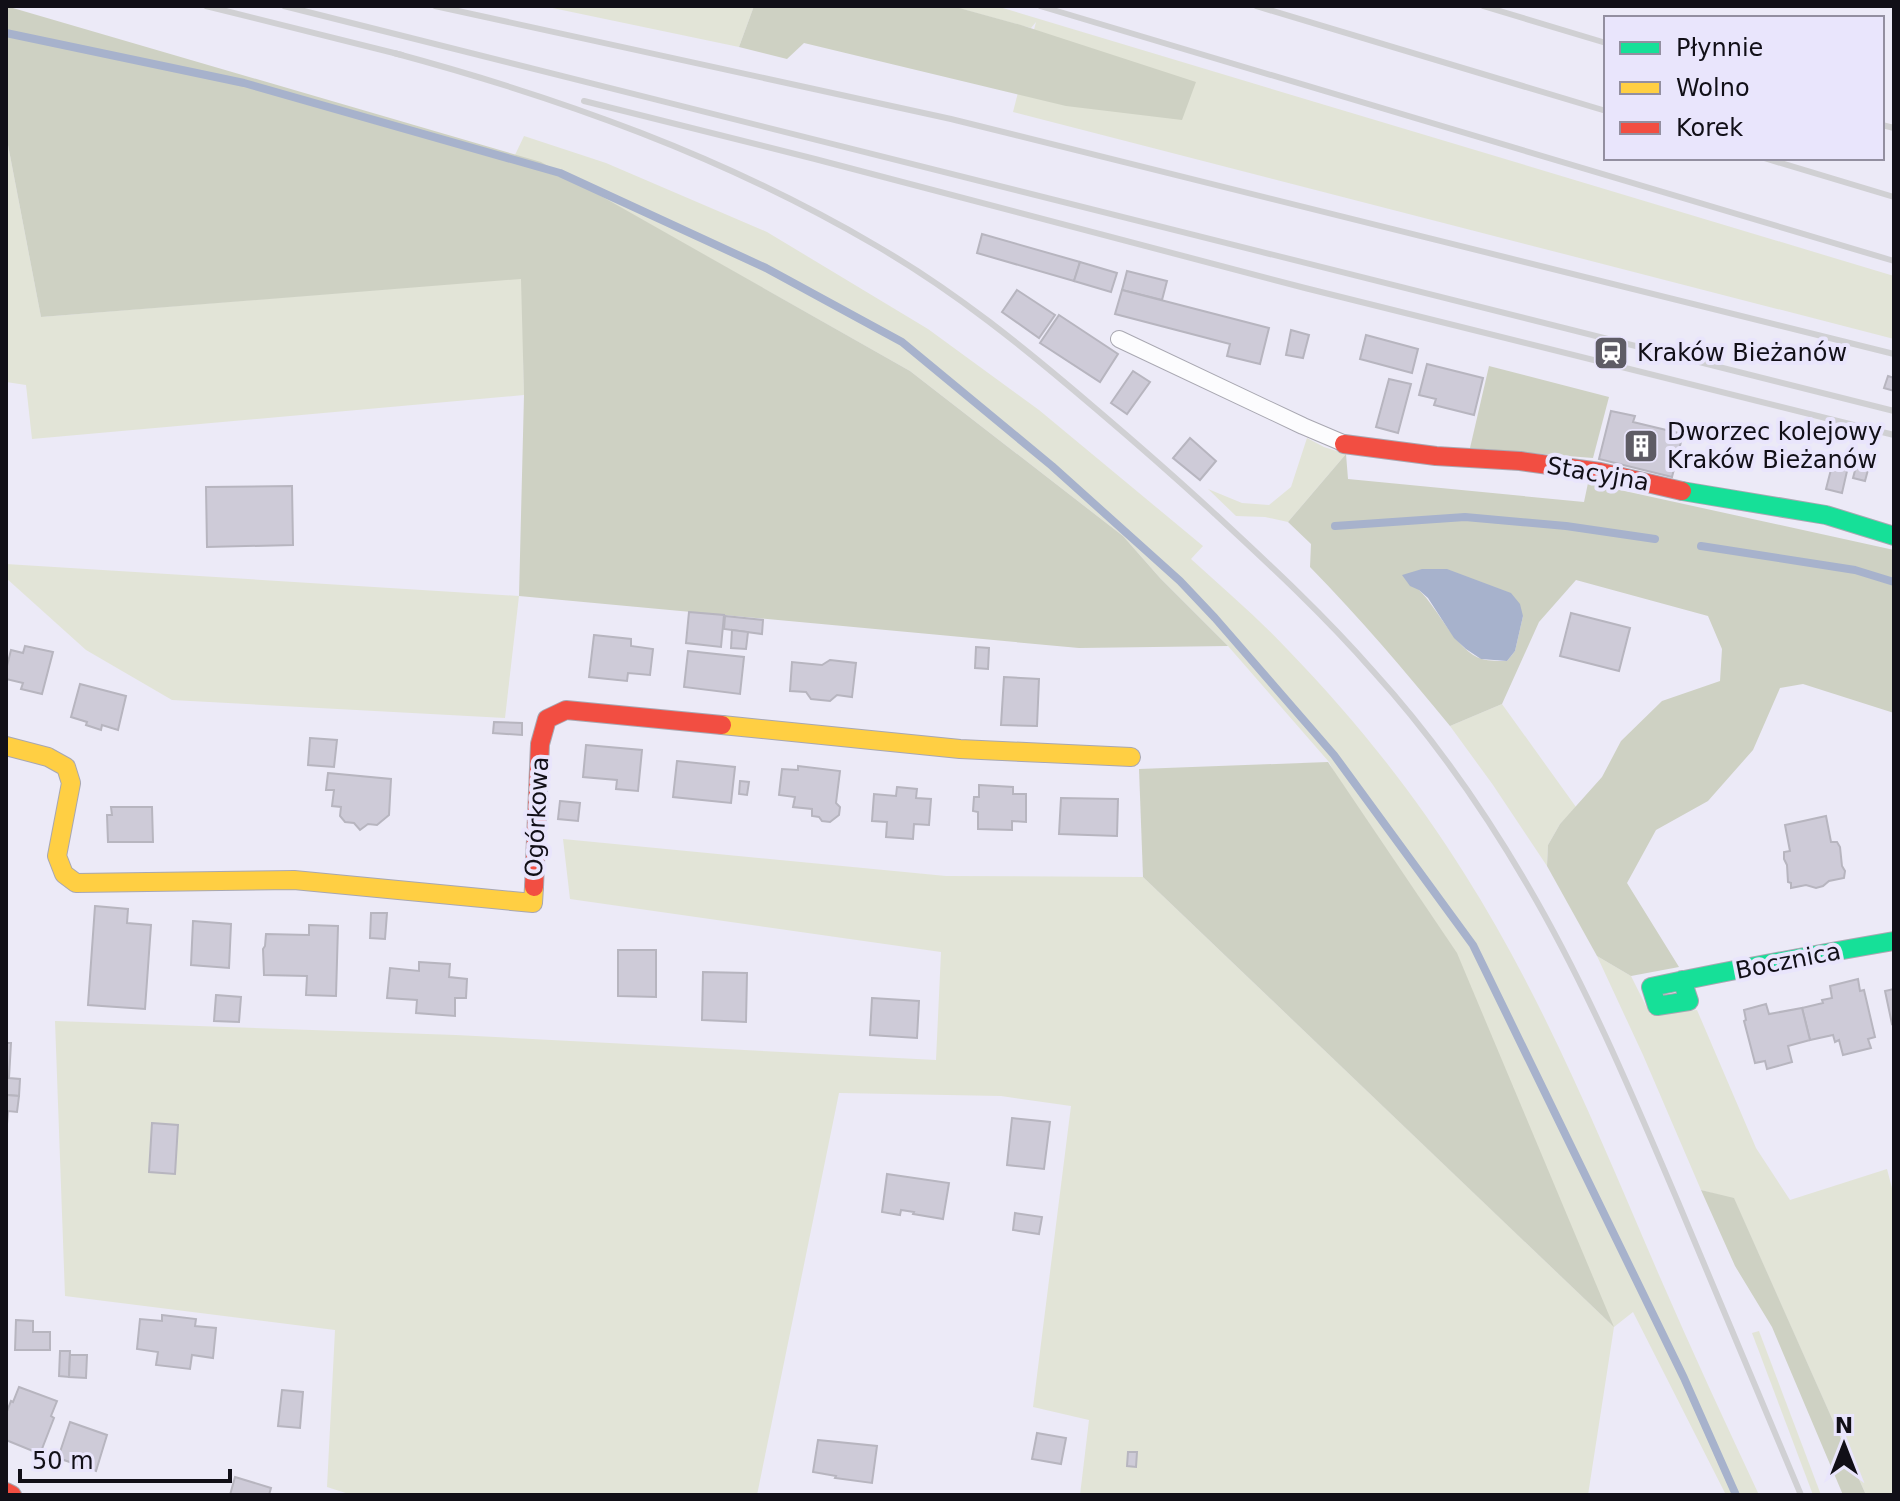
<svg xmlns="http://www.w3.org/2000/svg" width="1900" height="1501" font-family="'DejaVu Sans',sans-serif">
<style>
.green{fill:#e2e4d7}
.forest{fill:#ced1c3;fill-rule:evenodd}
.water{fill:#a7b2cc}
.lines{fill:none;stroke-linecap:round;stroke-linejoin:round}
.stream{stroke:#a7b2cc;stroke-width:8}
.building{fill:#cecbd8;stroke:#b7b5bf;stroke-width:2}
.lane-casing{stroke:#a8a7b1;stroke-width:18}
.fast-casing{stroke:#a8a7b1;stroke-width:20}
.slow-casing{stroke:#a8a7b1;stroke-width:20}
.jam-casing{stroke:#a8a7b1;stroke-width:20}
.lane{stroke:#fcfcfe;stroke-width:16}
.fast{stroke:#16e098;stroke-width:18}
.slow{stroke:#ffcf43;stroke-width:18}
.jam{stroke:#f24e42;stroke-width:18}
.rail{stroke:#d0d0d3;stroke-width:6}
.labels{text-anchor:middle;stroke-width:8;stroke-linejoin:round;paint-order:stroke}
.poi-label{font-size:24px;fill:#110f17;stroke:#e9e5fc;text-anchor:start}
.street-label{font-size:24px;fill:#110f17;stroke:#e9e5fc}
</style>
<rect width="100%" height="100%" fill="#eceaf7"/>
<g class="green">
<polygon points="543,6 754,6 739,47"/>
<polygon points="951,6 996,6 1894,276 1894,339 1013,112 1036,22 1031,28"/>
<path d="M524,136l82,27 161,69 161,97 111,81 164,136 -12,13c33,30 67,59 97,91 66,68 126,143 176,223 80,126 136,265 195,402 32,74 66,147 100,220h-33l-93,-183 -19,15 -26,168h-508l9,-75 -56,-13 38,-301 -70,-10 -162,-3 -82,402h-405l-25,-8 8,-157 -270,-34 -10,-275 401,14 480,25 5,-108 -371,-53 -7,-60 383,37 197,1 469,448 -283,-563 -101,-116 -68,-68 -37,-42 -213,-165 -369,-208 -26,-8z"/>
<polygon points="6,144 8,145 41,317 522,278 524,395 32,439 26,385 6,382"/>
<polygon points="1307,438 1324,447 1346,454 1288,522 1265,517 1236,516 1208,489 1242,503 1269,505 1291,487"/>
<polygon points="6,564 519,596 505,718 172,700 86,650 6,578"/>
<polygon points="1502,704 1576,807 1560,824 1548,845 1547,866 1493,785 1450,726"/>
<polygon points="1597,956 1631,976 1650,1014 1697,1010 1756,1148 1790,1200 1887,1169 1894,1196 1894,1495 1866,1495 1734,1199 1701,1190 1643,1055"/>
<polygon points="1759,1331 1821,1495 1813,1495 1752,1333"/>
</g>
<g class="forest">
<polygon points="6,6 541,162 910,371 1123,536 1160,578 1228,646 1079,648 519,596 524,395 521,279 41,317 8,145 6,144"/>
<polygon points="754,6 952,6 1021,25 1196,82 1182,120 1066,106 804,43 787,59 739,47"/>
<polygon points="1489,366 1609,397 1593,458 1470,448"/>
<path d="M1346,454l2,25 236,23 4,-19 306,67v163l-91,-29 -23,4 -27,62 -45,51 -52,29 -29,53 52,84 -48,9 -34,-20 -50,-90 1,-21 12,-21 42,-47 19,-36 41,-40 58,-20 2,-32 -14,-33 -132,-36 -37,42 -37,82 -52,22c-45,-55 -90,-108 -140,-159l1,-23 -23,-22zM1419,590l104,26 -8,35 -8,10c-7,0 -18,0 -25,-2 -25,-7 -44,-51 -63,-69z"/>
<polygon points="1328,762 1457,953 1614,1327 1143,877 1139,769"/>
<polygon points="1701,1190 1734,1198 1866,1495 1843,1495 1772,1327 1735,1266"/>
</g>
<polygon class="water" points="1422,569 1447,569 1511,593 1520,604 1523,616 1515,651 1507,661 1481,659 1466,649 1454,638 1428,598 1419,590 1410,586 1402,575"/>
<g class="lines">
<g class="stream">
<polyline points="6,33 244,83 560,173 766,268 902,342 1052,466 1180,581 1215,618 1334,755 1473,945 1684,1378 1736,1495"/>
<polyline points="1335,526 1465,517 1566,526 1655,539"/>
<polyline points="1701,546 1855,570 1894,582"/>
</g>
</g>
<g class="building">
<polygon points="982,234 1080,262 1074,281 977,253"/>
<polygon points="1080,262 1117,273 1111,292 1074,281"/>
<polygon points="1127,271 1167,281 1162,300 1122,290"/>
<polygon points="1017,290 1055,315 1039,338 1002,312"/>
<polygon points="1122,290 1269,328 1260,364 1227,356 1230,344 1115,314"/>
<polygon points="1059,315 1118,354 1100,382 1040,343"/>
<polygon points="1291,330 1309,335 1303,358 1286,355"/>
<polygon points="1366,335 1418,349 1412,373 1360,359"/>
<polygon points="1427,364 1483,378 1474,415 1434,405 1436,399 1419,395"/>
<polygon points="1133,371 1150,382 1127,414 1111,403"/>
<polygon points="1888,376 1894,378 1894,391 1884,388"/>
<polygon points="1389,379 1411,384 1398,433 1376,427"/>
<polygon points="1611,411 1635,416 1633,422 1683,434 1672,477 1599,459"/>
<polygon points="1190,438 1216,461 1200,480 1173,458"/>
<polygon points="1835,454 1850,458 1842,493 1826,489"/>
<polygon points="1857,463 1869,466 1865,481 1853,478"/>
<polygon points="292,486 293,545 207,547 206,487"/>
<polygon points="689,612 724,615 721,647 686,643"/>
<polygon points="1571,613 1630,628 1619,671 1560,656"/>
<polygon points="725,616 763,620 762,634 724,629"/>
<polygon points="732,630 748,632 746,649 731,648"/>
<polygon points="594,635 631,639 631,646 653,649 650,675 628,673 627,681 589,677"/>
<polygon points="25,646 53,652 42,694 21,689 23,683 6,679 6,670 11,650 23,653"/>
<polygon points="976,647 989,648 988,669 975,668"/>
<polygon points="688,651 744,657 740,694 684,687"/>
<polygon points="830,660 856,663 852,697 837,695 830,701 811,699 806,692 790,691 792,662 822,665"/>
<polygon points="1004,677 1039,679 1037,726 1001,725"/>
<polygon points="80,684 126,696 118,730 102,725 101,730 86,725 87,722 71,717"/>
<polygon points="494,722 522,723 522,735 493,733"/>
<polygon points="310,738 337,740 334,767 308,765"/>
<polygon points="586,745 642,750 638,791 616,789 617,780 583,777"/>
<polygon points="677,761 735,767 731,803 673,797"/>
<polygon points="798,766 840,771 836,803 840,807 839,815 830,822 822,821 819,817 812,816 812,809 793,807 795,797 779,795 782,769 798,770"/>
<polygon points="328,773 391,779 389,815 377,825 368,824 360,830 354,823 345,822 340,816 341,807 332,806 334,790 326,790"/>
<polygon points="740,781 749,782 747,795 739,794"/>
<polygon points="979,785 1013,787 1013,794 1026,794 1026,822 1012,821 1012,830 978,829 978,812 973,811 974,797 979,797"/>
<polygon points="897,787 917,789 916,798 931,799 929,825 914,824 913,839 886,837 887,822 872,821 874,794 896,796"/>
<polygon points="1061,798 1118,799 1117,836 1059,834"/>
<polygon points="560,801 580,803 578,821 558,819"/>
<polygon points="111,807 152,807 153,842 108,842 107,815 112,815"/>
<polygon points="1826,816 1831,842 1837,842 1840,847 1842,866 1845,871 1844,878 1829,881 1823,886 1816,888 1806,885 1791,888 1791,883 1788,882 1787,865 1784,859 1784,852 1790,851 1785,825"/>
<polygon points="95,906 128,909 127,923 151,925 145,1009 88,1005"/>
<polygon points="371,913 387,913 385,939 370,938"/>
<polygon points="193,921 231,924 229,968 191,965"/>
<polygon points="309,925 338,926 336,996 306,995 307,976 264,975 263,949 265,946 266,934 309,935"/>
<polygon points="618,950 656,950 656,997 618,996"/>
<polygon points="419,962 450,964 449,977 467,979 466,998 455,998 455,1016 416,1013 417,1000 387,998 390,968 419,971"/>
<polygon points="703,972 747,973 746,1022 702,1020"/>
<polygon points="1858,979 1860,991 1864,990 1875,1037 1868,1039 1871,1048 1843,1055 1839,1040 1835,1042 1833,1035 1810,1040 1802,1008 1823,1003 1822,1000 1832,998 1830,986"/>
<polygon points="1894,989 1894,1023 1892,1024 1885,991"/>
<polygon points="216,995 241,997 239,1022 214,1021"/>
<polygon points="872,998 919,1001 917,1038 870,1035"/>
<polygon points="1766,1004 1769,1014 1802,1008 1810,1040 1788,1046 1792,1062 1767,1069 1765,1061 1755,1063 1744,1021 1746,1020 1744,1010"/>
<polygon points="6,1043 11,1043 9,1078 20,1079 19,1096 6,1095"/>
<polygon points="6,1095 19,1096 17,1112 8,1111 6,1137"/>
<polygon points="1012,1118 1050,1122 1044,1169 1007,1165"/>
<polygon points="152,1123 178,1125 175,1174 149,1172"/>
<polygon points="887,1174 949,1183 943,1219 913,1214 914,1212 901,1210 900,1215 882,1212"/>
<polygon points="1015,1213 1042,1217 1039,1234 1013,1230"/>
<polygon points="162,1315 196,1319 195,1326 216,1328 213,1358 192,1355 190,1369 156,1365 158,1352 137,1349 140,1319 162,1321"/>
<polygon points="16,1320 33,1321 33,1332 50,1332 50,1350 15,1350"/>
<polygon points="60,1351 70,1351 69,1377 59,1376"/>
<polygon points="70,1355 87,1355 86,1378 69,1377"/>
<polygon points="19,1387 57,1401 51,1416 54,1418 40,1454 6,1440 6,1414 11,1401 13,1402"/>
<polygon points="282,1390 303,1392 300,1428 278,1426"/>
<polygon points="70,1422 107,1435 96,1471 58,1458"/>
<polygon points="1037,1433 1066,1438 1061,1464 1032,1459"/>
<polygon points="818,1440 877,1446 872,1483 835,1478 836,1476 813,1472"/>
<polygon points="1128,1452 1137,1452 1136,1467 1127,1466"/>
<polygon points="235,1477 271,1488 269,1495 230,1495"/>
</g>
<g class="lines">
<g class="lane-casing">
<polyline id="lane" points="1119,339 1303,426 1343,443"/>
</g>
<g class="fast-casing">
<g id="fast">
<polyline points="1682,491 1826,515 1894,536"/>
<path d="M1682,980l7,21 -32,5 -6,-19c81,-17 162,-32 243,-46"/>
</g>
</g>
<g class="slow-casing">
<g id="slow">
<polyline points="722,725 960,749 1131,757"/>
<polyline points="6,746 48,757 66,767 71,783 57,856 64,874 76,883 294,880 533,903 534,887"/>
</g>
</g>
<g class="jam-casing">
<g id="jam">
<polyline points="1344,444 1436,456 1520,461 1600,472 1682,491"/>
<polyline points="534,887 540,744 547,719 566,710 722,725"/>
<polyline points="6,1492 12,1495"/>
</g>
</g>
<use href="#lane" class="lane"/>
<use href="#fast" class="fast"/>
<use href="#slow" class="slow"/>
<use href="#jam" class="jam"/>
<g class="rail">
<polyline points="206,6 402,55"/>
<polyline points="284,6 1894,411"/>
<polyline points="435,6 951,119 1894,354"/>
<polyline points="1040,6 1894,261"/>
<polyline points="1256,6 1606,111"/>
<polyline points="1483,6 1606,43"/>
<path d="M394,53c167,45 331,104 481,192 80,46 151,104 221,164 40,34 80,69 119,105 55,51 109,101 158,157 59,65 111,139 155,215 59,101 104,208 150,316 41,98 82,195 123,293"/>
<polyline points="584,101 815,159 1305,288 1894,435"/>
<polyline points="1882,125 1894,128"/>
<polyline points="1764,158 1894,197"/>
</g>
</g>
<defs>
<g id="station-square" transform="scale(1.8)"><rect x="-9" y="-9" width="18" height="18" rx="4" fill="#5e5c65" stroke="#e9e5fc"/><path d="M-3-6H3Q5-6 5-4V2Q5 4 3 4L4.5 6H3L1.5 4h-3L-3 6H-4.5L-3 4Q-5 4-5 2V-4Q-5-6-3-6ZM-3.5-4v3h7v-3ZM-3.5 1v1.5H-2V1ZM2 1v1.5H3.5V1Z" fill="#fff"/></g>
<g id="building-square" transform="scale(1.8)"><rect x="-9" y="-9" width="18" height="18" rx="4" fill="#5e5c65" stroke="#e9e5fc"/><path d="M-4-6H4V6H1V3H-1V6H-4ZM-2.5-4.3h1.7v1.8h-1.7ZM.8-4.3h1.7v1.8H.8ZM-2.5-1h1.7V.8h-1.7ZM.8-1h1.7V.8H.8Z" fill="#fff"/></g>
</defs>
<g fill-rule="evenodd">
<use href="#station-square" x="1611" y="353"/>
<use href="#building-square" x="1641" y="446"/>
</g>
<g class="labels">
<g class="poi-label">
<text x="1637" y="361">Kraków Bieżanów</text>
<text x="1667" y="440">Dworzec kolejowy<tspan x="1667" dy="28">Kraków Bieżanów</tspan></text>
</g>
<g class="street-label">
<text transform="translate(1598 474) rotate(10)" y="8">Stacyjna</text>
<text transform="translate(537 817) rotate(-87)" y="8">Ogórkowa</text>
<text transform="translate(1788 961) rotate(-11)" y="8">Bocznica</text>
</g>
</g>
<rect width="1900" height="1501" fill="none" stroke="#110f17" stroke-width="16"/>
<rect x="1604" y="16" width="280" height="144" fill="#e9e5fc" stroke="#938fa0" stroke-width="2"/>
<rect x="1620" y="42" width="40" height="12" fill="#16e098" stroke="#938fa0" stroke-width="2"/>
<text x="1676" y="56" font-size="24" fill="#110f17">Płynnie</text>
<rect x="1620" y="82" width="40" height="12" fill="#ffcf43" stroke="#938fa0" stroke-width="2"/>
<text x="1676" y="96" font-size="24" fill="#110f17">Wolno</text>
<rect x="1620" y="122" width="40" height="12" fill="#f24e42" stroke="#938fa0" stroke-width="2"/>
<text x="1676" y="136" font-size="24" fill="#110f17">Korek</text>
<g transform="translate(1844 1445)" stroke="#e9e5fc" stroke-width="6" paint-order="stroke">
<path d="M0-6L14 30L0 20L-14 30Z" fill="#110f17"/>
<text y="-12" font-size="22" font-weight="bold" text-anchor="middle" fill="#110f17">N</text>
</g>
<path d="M20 1469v12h210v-12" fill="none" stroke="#110f17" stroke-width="4"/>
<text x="32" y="1469" font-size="24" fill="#110f17" stroke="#e9e5fc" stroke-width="6" paint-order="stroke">50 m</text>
</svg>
